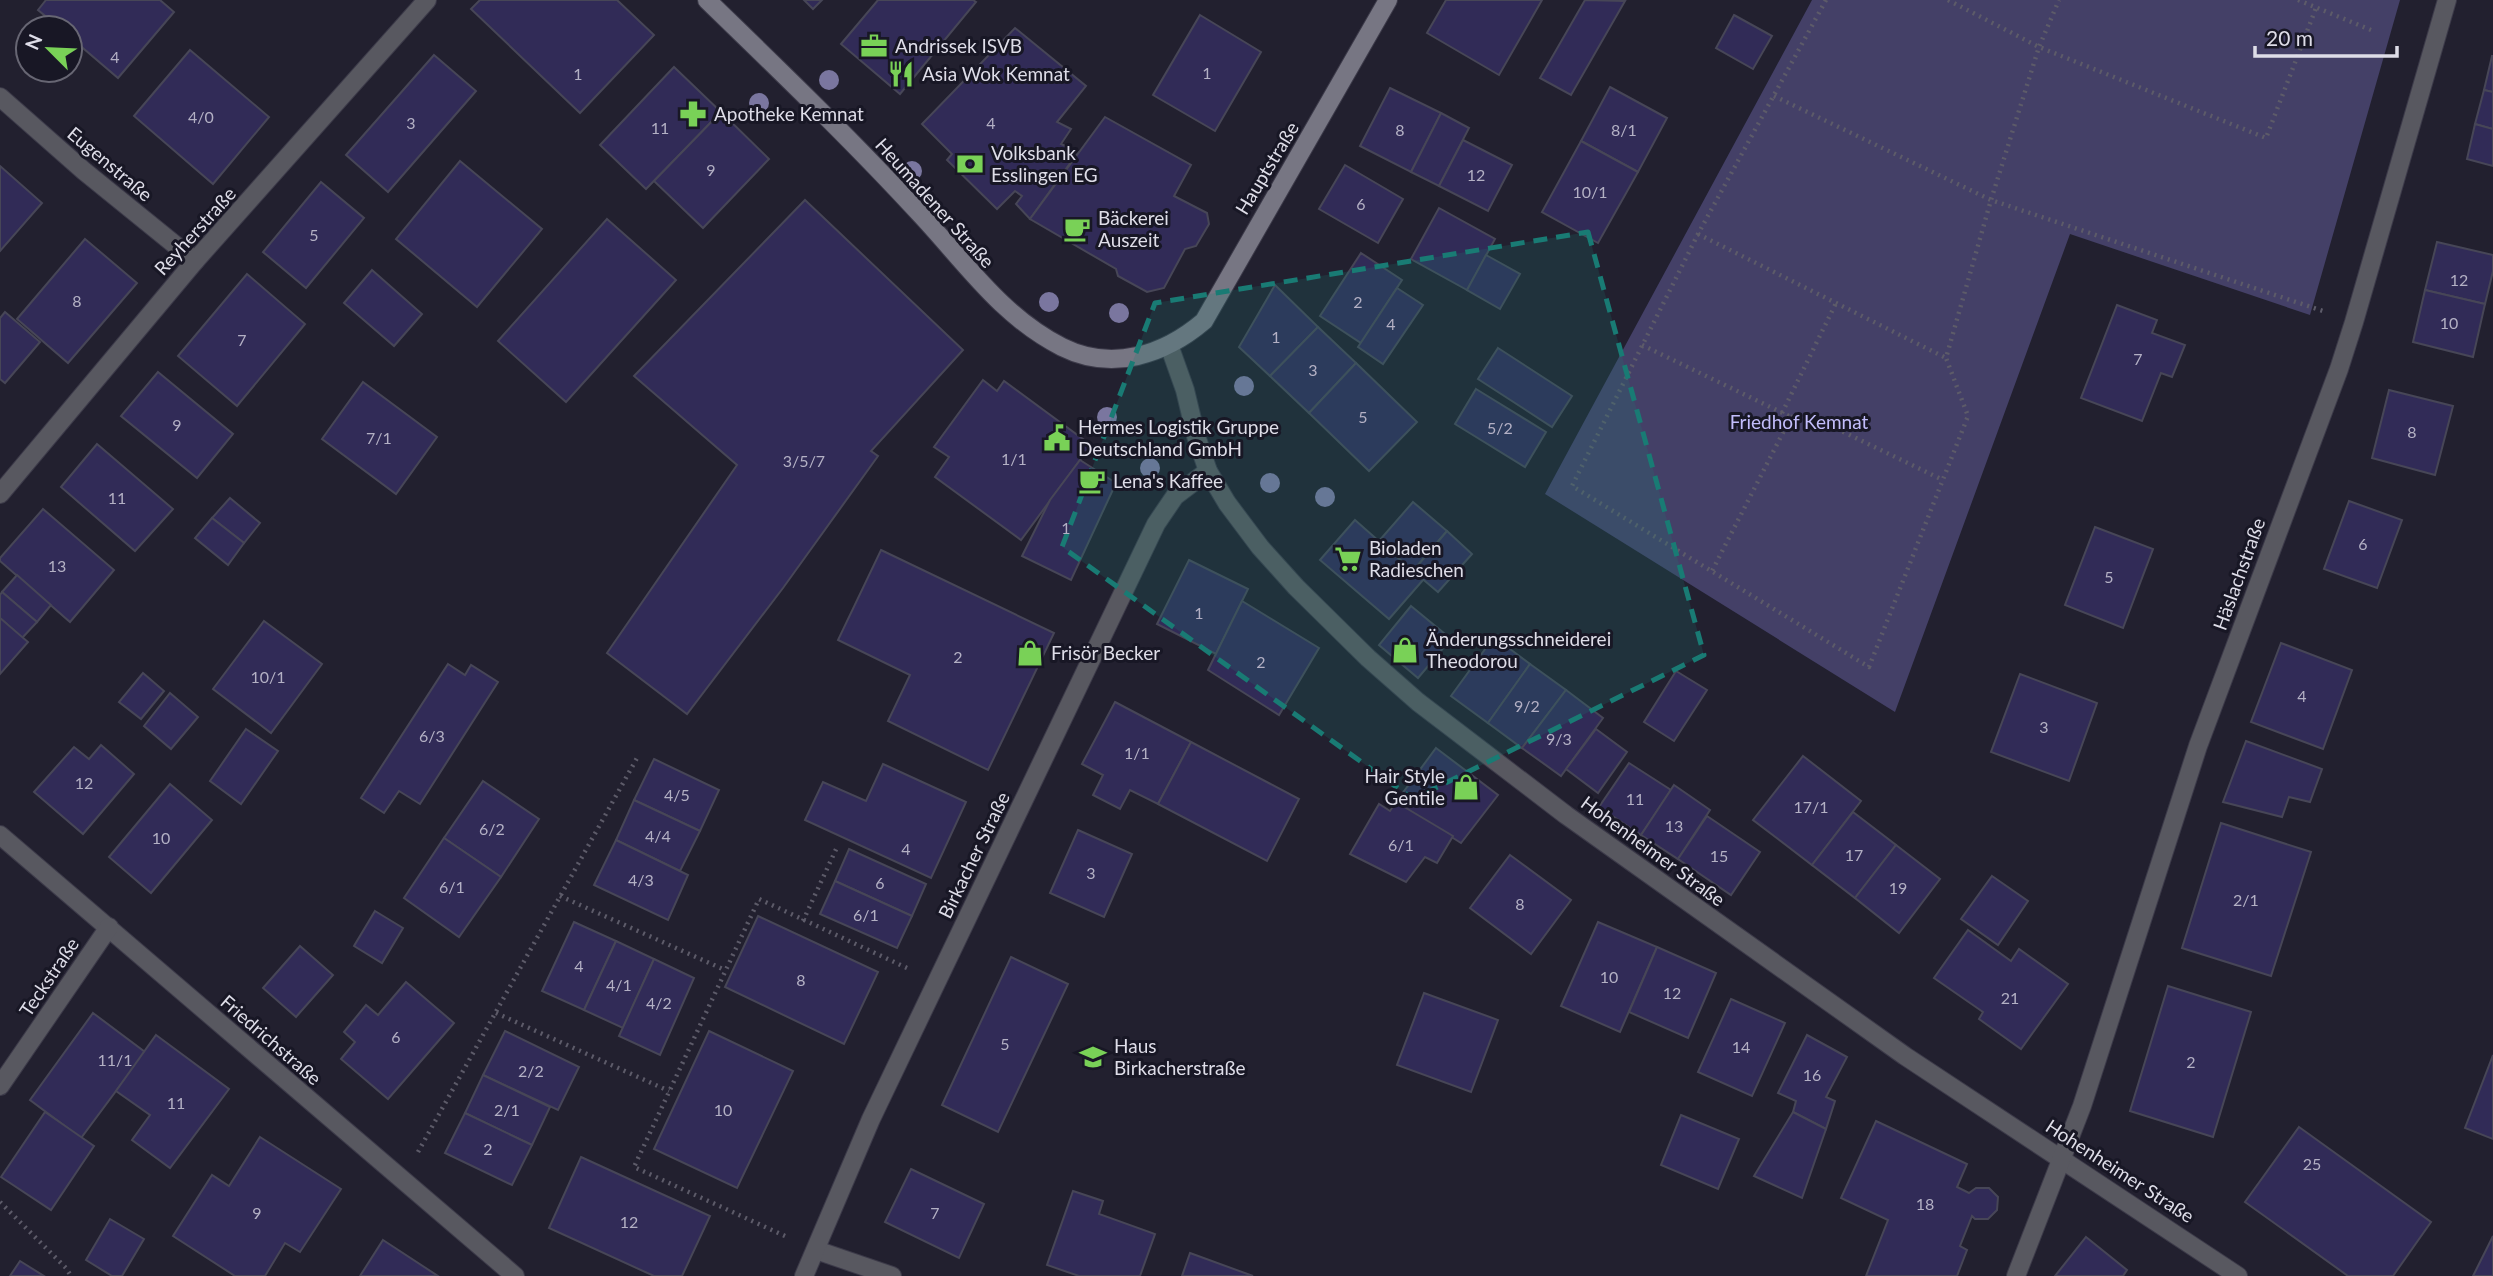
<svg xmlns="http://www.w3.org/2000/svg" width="2493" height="1276" font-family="Lato,sans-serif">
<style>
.green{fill:#444067}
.building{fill:#312b57;stroke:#474657;stroke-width:2}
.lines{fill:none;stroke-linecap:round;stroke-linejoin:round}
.minor-casing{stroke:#3c3a49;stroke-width:20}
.secondary-casing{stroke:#3c3a49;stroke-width:20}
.path{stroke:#5d5b69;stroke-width:4.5;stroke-dasharray:2 5;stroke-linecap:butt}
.minor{stroke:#585860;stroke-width:18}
.secondary{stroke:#777683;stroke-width:18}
.tree{fill:#7a769f}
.marked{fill:#197b74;fill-opacity:0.2;stroke:#197b74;stroke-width:5;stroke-dasharray:14 9;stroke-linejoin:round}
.labels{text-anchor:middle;stroke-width:6;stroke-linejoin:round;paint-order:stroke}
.number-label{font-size:16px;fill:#b3b0c4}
.poi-label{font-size:19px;fill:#dedde8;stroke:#181725;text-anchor:start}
.street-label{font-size:19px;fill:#dedde8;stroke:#181725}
.park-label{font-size:19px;fill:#c2bdfb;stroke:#181725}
</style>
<rect width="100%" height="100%" fill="#22202f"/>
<polygon class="green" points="1812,0 2400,0 2310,315 2070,234 1895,712 1545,494"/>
<g class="building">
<polygon points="46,0 160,0 174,12 118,78 70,37 70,28 60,28 38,10"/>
<polygon points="480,0 617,0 654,35 580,113 471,9"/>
<polygon points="804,0 822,0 813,9"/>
<polygon points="878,0 973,0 976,2 900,94 841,44"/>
<polygon points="1446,0 1542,0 1499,75 1427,33"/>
<polygon points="1585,0 1625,1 1571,95 1540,78"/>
<polygon points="1200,15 1261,52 1215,131 1153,95"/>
<polygon points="1734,15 1772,36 1753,69 1716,48"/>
<polygon points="1015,28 1086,86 1057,122 1071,129 1061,144 1078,152 1030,219 1016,204 1022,196 1015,191 997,209 947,160 952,154 922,124"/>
<polygon points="190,50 269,117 213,184 134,116"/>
<polygon points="434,55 476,91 388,192 346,155"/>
<polygon points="2492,56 2493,56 2493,92 2484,90"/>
<polygon points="674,67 721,112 646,189 600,145"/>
<polygon points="1610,87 1667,118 1638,172 1581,141"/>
<polygon points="1390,88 1441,113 1411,172 1360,146"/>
<polygon points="2484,90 2493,92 2493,129 2475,124"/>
<polygon points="721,112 769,159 703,228 654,181"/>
<polygon points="1441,113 1469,128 1439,186 1411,172"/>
<polygon points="1105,117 1191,165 1174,196 1207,213 1209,224 1196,246 1185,249 1164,288 1147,292 1118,276 1116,269 1030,219"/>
<polygon points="2475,124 2493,129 2493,166 2467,159"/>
<polygon points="1463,140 1512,165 1488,211 1439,186"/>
<polygon points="1581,141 1638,172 1598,243 1542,212"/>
<polygon points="460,161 542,229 477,307 396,239"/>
<polygon points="1345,165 1403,199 1378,243 1319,209"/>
<polygon points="0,166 42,203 0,251"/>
<polygon points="321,182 364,218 306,288 263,252"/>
<polygon points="805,200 963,350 871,451 878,456 783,588 687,714 607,653 737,465 634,376"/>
<polygon points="1439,208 1495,239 1467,290 1411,259"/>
<polygon points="607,219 676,280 566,402 498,341"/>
<polygon points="85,239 137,283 68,363 17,319"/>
<polygon points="2437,242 2493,255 2493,271 2485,304 2425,290"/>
<polygon points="1361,253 1402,280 1361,343 1320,316"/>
<polygon points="1486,255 1520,274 1500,309 1467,290"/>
<polygon points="372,270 422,314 394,346 344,303"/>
<polygon points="247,274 305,324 237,406 178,356"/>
<polygon points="1275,285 1318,327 1270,376 1239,347"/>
<polygon points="1397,288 1423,305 1383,364 1358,347"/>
<polygon points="2425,290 2485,304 2473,357 2413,342"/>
<polygon points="2117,305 2157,320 2152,333 2185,345 2172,377 2161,373 2142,421 2081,398"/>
<polygon points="5,312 40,342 5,383 0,379 0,318"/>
<polygon points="1318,327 1356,363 1309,413 1270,376"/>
<polygon points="1498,348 1572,396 1552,427 1478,379"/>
<polygon points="1356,363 1417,422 1369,471 1309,413"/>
<polygon points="158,372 233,434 197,478 121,416"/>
<polygon points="983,380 997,391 1004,381 1091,445 1021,540 935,477 949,457 934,447"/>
<polygon points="363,382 437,437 396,494 322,439"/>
<polygon points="1476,389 1546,432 1525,467 1455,424"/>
<polygon points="2389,390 2453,406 2435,475 2372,458"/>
<polygon points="97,444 173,509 135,551 61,487"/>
<polygon points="1080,460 1116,483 1071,580 1022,556 1050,500"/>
<polygon points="230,498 260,523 244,543 212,518"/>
<polygon points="2349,501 2402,520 2377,588 2324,569"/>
<polygon points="1413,502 1447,531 1413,571 1379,541"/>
<polygon points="43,509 114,570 70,622 0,561 0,558"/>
<polygon points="212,518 244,543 228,565 195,538"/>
<polygon points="1355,520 1423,580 1389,619 1320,560"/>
<polygon points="2095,527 2153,549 2123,628 2065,605"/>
<polygon points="1447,531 1472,554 1438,592 1413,571"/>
<polygon points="881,550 1054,633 988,770 888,721 910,675 838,640"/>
<polygon points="1189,560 1248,589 1216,654 1157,624"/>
<polygon points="17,575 51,605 37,622 2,592"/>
<polygon points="2,592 37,622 22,638 0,618 0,595"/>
<polygon points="1242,601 1319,648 1279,715 1208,670"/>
<polygon points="1411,606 1451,639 1418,678 1379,645"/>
<polygon points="0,618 28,642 0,674"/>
<polygon points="264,621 322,664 271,733 213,689"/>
<polygon points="1494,637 1530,664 1488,723 1451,696"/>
<polygon points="2281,643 2352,670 2323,749 2251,722"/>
<polygon points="448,664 465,675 471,665 498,682 420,804 399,791 384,813 361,798"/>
<polygon points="1530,664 1566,690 1522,748 1488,723"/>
<polygon points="1676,671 1707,690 1674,741 1644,722"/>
<polygon points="143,673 164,691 141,719 119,702"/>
<polygon points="2020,674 2097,703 2069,781 1991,752"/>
<polygon points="1566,690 1603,718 1561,776 1522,748"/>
<polygon points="170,693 198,717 171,749 144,726"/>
<polygon points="1115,702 1191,742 1158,804 1130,790 1120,809 1093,795 1103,775 1082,764"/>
<polygon points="246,729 278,751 241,804 210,781"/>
<polygon points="1596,729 1627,752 1598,793 1566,769"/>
<polygon points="2246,741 2322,769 2310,802 2289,797 2282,817 2223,802"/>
<polygon points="1191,742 1299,799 1267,861 1158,804"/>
<polygon points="101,745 134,774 83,834 34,792 74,747 89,759"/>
<polygon points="1436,748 1498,795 1461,843 1396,802"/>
<polygon points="1803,756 1861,801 1812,865 1753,820"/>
<polygon points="654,759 719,790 700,831 634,800"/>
<polygon points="1629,763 1671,790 1641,835 1599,807"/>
<polygon points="883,764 966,802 931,878 805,820 823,782 866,801"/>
<polygon points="483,781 539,819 501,877 444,838"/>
<polygon points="170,784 212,820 151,893 109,857"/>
<polygon points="1674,785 1710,810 1678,859 1641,835"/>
<polygon points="634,800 700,831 680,871 616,840"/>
<polygon points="1396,802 1453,836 1437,863 1425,857 1406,882 1350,854 1379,804 1390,811"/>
<polygon points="1853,812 1896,845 1855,898 1812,865"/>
<polygon points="1707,816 1760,852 1731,895 1678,859"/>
<polygon points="2221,823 2311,852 2271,976 2182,948"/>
<polygon points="1078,830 1132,854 1104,917 1050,893"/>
<polygon points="444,838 501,877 459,937 404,898"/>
<polygon points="616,840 688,875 668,920 594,885"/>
<polygon points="1896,845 1940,879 1899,933 1855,898"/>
<polygon points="849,849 926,884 912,916 835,881"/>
<polygon points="1510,855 1571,900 1531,954 1470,908"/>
<polygon points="1992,876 2028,901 1998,945 1961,919"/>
<polygon points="835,881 912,916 897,948 820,914"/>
<polygon points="375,911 403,928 382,963 354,946"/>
<polygon points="758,916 878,972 844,1044 725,987"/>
<polygon points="574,922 616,941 584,1010 542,991"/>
<polygon points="1598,922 1657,947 1620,1032 1561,1006"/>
<polygon points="1968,930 2011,961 2019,949 2068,984 2021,1049 1979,1019 1983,1012 1934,978"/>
<polygon points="616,941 654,959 623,1028 584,1010"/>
<polygon points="300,946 333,975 296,1017 263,988"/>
<polygon points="1657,947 1716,973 1688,1038 1629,1012"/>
<polygon points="1011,957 1068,984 998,1132 942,1105"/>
<polygon points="654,959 694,978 660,1055 619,1036"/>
<polygon points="406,982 454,1023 388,1099 341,1059 355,1042 344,1032 366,1005 378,1015"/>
<polygon points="2168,986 2251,1012 2213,1137 2130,1111"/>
<polygon points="1424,993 1498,1020 1471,1092 1397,1065"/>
<polygon points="1731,999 1785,1023 1752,1096 1698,1072"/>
<polygon points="93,1013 145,1052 81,1138 30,1100"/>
<polygon points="505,1031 579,1067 558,1110 483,1075"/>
<polygon points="709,1031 793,1071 737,1188 654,1149"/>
<polygon points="156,1035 229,1089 170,1168 132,1140 150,1115 116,1091"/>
<polygon points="1807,1035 1847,1057 1826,1097 1835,1101 1826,1129 1793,1112 1796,1101 1778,1093"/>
<polygon points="2493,1055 2493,1139 2465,1128"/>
<polygon points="483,1075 550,1107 532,1145 465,1113"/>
<polygon points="45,1112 94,1146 51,1210 1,1177"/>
<polygon points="1793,1112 1826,1129 1802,1198 1754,1176"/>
<polygon points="465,1113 532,1145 512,1185 445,1153"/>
<polygon points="1681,1115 1739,1139 1718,1189 1661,1165"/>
<polygon points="1876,1121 1967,1164 1957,1187 1969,1193 1976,1188 1989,1188 1998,1197 1997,1210 1988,1219 1975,1219 1972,1216 1960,1246 1967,1250 1957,1276 1866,1276 1888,1220 1841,1198"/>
<polygon points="2299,1127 2431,1222 2393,1276 2348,1276 2245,1202"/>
<polygon points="260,1137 341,1189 300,1252 285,1243 265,1276 235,1276 173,1236 212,1175 229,1186"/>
<polygon points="581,1157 710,1216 682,1276 654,1276 549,1228"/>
<polygon points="911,1169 984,1204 959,1258 885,1222"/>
<polygon points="1073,1191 1103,1201 1099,1214 1155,1234 1140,1276 1079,1276 1047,1265"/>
<polygon points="110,1219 144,1239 122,1276 112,1276 86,1260"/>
<polygon points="2493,1236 2493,1276 2473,1276"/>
<polygon points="2086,1237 2127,1270 2123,1276 2055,1276"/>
<polygon points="383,1240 438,1276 360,1276"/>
<polygon points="1190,1253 1253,1276 1182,1276"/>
<polygon points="20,1261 44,1276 10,1276"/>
</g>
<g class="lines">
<g class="minor-casing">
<g id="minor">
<polyline points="0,97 84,171 195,261"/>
<polyline points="1169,345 1185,390 1196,436 1208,471 1227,503 1260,547 1296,587 1368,658 1418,702 1566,815 1905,1056 2238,1276"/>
<polyline points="0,494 195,261 427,0"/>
<polyline points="0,835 515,1276"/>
<polyline points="0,1086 109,927"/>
<polyline points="816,1250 892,1276"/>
<polyline points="804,1276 871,1119 1156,524 1175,496 1208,471"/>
<polyline points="2016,1276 2082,1106 2198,746 2339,369 2354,322 2447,0"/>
</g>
</g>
<g class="secondary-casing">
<path id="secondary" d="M707,0c72,70 145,140 213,214 45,48 81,102 142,133 50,25 102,8 142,-26l184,-321"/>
</g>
<g class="path">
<polyline points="1826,0 1698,234 1572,486 1869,667 1968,416 1946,358 1991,200 2039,47 2059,0"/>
<polyline points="1948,0 2039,47 2266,138 2316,8"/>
<polyline points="2298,0 2371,30"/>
<polyline points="1774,96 1991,200 2323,311"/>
<polyline points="1698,234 1946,358"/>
<polyline points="1642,345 1791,417 1712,571"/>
<polyline points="1782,413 1836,303"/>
<polyline points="1791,417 1806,414 1943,480"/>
<polyline points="560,896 725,970"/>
<polyline points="803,921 838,845"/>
<polyline points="496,1013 669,1091"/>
<polyline points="418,1152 637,758"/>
<polyline points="0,1202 66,1268 71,1276"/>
<polyline points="785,1236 634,1167 759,899 907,968"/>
</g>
<use href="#minor" class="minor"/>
<use href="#secondary" class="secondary"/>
</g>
<g class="tree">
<circle cx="829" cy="80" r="10"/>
<circle cx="759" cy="103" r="10"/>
<circle cx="912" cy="171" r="10"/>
<circle cx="1049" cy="302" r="10"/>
<circle cx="1119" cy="313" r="10"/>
<circle cx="1244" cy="386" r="10"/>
<circle cx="1107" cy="417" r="10"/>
<circle cx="1150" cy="468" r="10"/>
<circle cx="1270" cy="483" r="10"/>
<circle cx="1325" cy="497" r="10"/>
</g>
<path class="marked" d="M1588,232l116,423 -291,144 -351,-252 93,-244z"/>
<defs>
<g id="office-bare" transform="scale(2.1)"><path d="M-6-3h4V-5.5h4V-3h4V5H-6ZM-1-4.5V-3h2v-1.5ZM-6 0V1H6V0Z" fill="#79d157" stroke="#181725" stroke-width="2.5" paint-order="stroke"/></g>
<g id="restaurant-bare" transform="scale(2.1)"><path d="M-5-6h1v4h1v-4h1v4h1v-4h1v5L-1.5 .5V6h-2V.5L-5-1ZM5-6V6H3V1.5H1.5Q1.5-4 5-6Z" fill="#79d157" stroke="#181725" stroke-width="2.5" paint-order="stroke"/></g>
<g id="pharmacy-bare" transform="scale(2.1)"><path d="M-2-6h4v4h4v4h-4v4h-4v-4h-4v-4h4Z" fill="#79d157" stroke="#181725" stroke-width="2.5" paint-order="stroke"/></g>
<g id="bank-bare" transform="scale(2.1)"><path d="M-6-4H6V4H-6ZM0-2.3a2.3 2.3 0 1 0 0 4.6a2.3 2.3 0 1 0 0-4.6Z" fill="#79d157" stroke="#181725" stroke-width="2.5" paint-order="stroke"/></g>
<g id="cafe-bare" transform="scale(2.1)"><path d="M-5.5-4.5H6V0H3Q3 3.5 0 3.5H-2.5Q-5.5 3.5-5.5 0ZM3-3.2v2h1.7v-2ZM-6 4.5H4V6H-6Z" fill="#79d157" stroke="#181725" stroke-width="2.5" paint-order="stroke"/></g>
<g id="civic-bare" transform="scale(2.1)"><path d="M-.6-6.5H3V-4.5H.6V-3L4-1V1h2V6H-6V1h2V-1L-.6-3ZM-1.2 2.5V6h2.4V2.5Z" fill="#79d157" stroke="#181725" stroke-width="2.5" paint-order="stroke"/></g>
<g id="supermarket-bare" transform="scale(2.1)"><path d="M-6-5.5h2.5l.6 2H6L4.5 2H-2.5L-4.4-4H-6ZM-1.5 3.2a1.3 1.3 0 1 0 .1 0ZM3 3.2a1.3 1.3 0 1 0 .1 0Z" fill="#79d157" stroke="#181725" stroke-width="2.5" paint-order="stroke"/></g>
<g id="shop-bare" transform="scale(2.1)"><path d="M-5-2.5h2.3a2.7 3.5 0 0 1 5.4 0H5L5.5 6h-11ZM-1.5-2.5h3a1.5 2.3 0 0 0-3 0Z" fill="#79d157" stroke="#181725" stroke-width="2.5" paint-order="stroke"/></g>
<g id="school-bare" transform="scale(2.1)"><path d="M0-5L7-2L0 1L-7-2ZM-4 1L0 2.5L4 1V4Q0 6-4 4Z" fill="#79d157" stroke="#181725" stroke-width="2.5" paint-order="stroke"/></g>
</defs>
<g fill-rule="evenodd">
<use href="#office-bare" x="874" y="46"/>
<use href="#restaurant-bare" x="901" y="74"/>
<use href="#pharmacy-bare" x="693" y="114"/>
<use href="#bank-bare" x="970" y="164"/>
<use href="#cafe-bare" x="1077" y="229"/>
<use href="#civic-bare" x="1057" y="438"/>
<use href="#cafe-bare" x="1092" y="481"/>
<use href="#supermarket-bare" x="1348" y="559"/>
<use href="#shop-bare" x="1405" y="650"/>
<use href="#shop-bare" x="1030" y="653"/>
<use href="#shop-bare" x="1466" y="787"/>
<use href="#school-bare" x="1093" y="1057"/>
</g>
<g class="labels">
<g class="number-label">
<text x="115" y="63">4</text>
<text x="1207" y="79">1</text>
<text x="578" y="80">1</text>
<text x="201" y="123">4/0</text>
<text x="411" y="129">3</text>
<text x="991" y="129">4</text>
<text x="660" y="134">11</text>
<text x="1400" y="136">8</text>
<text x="1624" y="136">8/1</text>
<text x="711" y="176">9</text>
<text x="1476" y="181">12</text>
<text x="1590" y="198">10/1</text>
<text x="1361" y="210">6</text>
<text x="314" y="241">5</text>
<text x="2459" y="286">12</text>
<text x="77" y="307">8</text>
<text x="1358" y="308">2</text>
<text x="2449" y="329">10</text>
<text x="1391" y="330">4</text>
<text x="1276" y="343">1</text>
<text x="242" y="346">7</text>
<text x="2138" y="365">7</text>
<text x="1313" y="376">3</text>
<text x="1363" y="423">5</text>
<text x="177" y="431">9</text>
<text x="1500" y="434">5/2</text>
<text x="2412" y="438">8</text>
<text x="379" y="444">7/1</text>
<text x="1014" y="465">1/1</text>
<text x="804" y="467">3/5/7</text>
<text x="117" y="504">11</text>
<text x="1066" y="534">1</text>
<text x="2363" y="550">6</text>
<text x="57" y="572">13</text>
<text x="2109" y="583">5</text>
<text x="1199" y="619">1</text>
<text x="958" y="663">2</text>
<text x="1261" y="668">2</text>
<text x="268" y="683">10/1</text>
<text x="2302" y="702">4</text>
<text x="1527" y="712">9/2</text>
<text x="2044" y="733">3</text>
<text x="432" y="742">6/3</text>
<text x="1559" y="745">9/3</text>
<text x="1137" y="759">1/1</text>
<text x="84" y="789">12</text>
<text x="677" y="801">4/5</text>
<text x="1635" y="805">11</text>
<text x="1811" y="813">17/1</text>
<text x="1674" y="832">13</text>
<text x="492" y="835">6/2</text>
<text x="658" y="842">4/4</text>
<text x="161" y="844">10</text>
<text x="1401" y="851">6/1</text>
<text x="906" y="855">4</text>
<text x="1854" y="861">17</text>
<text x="1719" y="862">15</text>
<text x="1091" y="879">3</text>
<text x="641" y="886">4/3</text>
<text x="880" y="889">6</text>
<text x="452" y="893">6/1</text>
<text x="1898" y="894">19</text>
<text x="2246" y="906">2/1</text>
<text x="1520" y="910">8</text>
<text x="866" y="921">6/1</text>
<text x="579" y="972">4</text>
<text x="1609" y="983">10</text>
<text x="801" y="986">8</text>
<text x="619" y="991">4/1</text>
<text x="1672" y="999">12</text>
<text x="2010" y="1004">21</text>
<text x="659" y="1009">4/2</text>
<text x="396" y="1043">6</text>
<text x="1005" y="1050">5</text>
<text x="1741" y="1053">14</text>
<text x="115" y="1066">11/1</text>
<text x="2191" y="1068">2</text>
<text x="531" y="1077">2/2</text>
<text x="1812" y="1081">16</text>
<text x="176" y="1109">11</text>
<text x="507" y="1116">2/1</text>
<text x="723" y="1116">10</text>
<text x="488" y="1155">2</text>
<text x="2312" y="1170">25</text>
<text x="1925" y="1210">18</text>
<text x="257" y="1219">9</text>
<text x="935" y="1219">7</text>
<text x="629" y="1228">12</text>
</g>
<g class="poi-label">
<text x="895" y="53">Andrissek ISVB</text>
<text x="922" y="81">Asia Wok Kemnat</text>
<text x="714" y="121">Apotheke Kemnat</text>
<text x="991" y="160">Volksbank<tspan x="991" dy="22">Esslingen EG</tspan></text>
<text x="1098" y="225">Bäckerei<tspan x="1098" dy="22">Auszeit</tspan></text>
<text x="1078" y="434">Hermes Logistik Gruppe<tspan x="1078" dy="22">Deutschland GmbH</tspan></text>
<text x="1113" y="488">Lena's Kaffee</text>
<text x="1369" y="555">Bioladen<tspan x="1369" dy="22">Radieschen</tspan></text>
<text x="1426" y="646">Änderungsschneiderei<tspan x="1426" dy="22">Theodorou</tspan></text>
<text x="1051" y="660">Frisör Becker</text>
<text x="1445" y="783" text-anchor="end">Hair Style<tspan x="1445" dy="22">Gentile</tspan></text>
<text x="1114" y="1053">Haus<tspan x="1114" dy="22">Birkacherstraße</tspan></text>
</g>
<g class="street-label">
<text transform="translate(110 164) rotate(40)" y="7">Eugenstraße</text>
<text transform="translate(1267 168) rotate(-59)" y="7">Hauptstraße</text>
<text transform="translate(935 203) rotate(48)" y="7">Heumadener Straße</text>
<text transform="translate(195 231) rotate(-48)" y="7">Reyherstraße</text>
<text transform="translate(2239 574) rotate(-70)" y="7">Häslachstraße</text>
<text transform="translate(1653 851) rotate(36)" y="7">Hohenheimer Straße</text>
<text transform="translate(974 855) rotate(-64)" y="7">Birkacher Straße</text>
<text transform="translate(49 977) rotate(-56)" y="7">Teckstraße</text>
<text transform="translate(271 1040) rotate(41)" y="7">Friedrichstraße</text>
<text transform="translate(2120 1171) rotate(33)" y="7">Hohenheimer Straße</text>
</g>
<g class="park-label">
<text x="1799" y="429">Friedhof Kemnat</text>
</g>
</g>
<g transform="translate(49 49) rotate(294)"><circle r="33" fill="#181725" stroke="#676673" stroke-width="2"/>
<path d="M0-5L12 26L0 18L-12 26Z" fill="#79d157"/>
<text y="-10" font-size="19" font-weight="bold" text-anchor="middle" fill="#dedde8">N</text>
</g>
<path d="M2255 46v10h142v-10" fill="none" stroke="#dedde8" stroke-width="3.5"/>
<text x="2266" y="46" font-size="21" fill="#dedde8" stroke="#181725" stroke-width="5" paint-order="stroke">20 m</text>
</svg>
